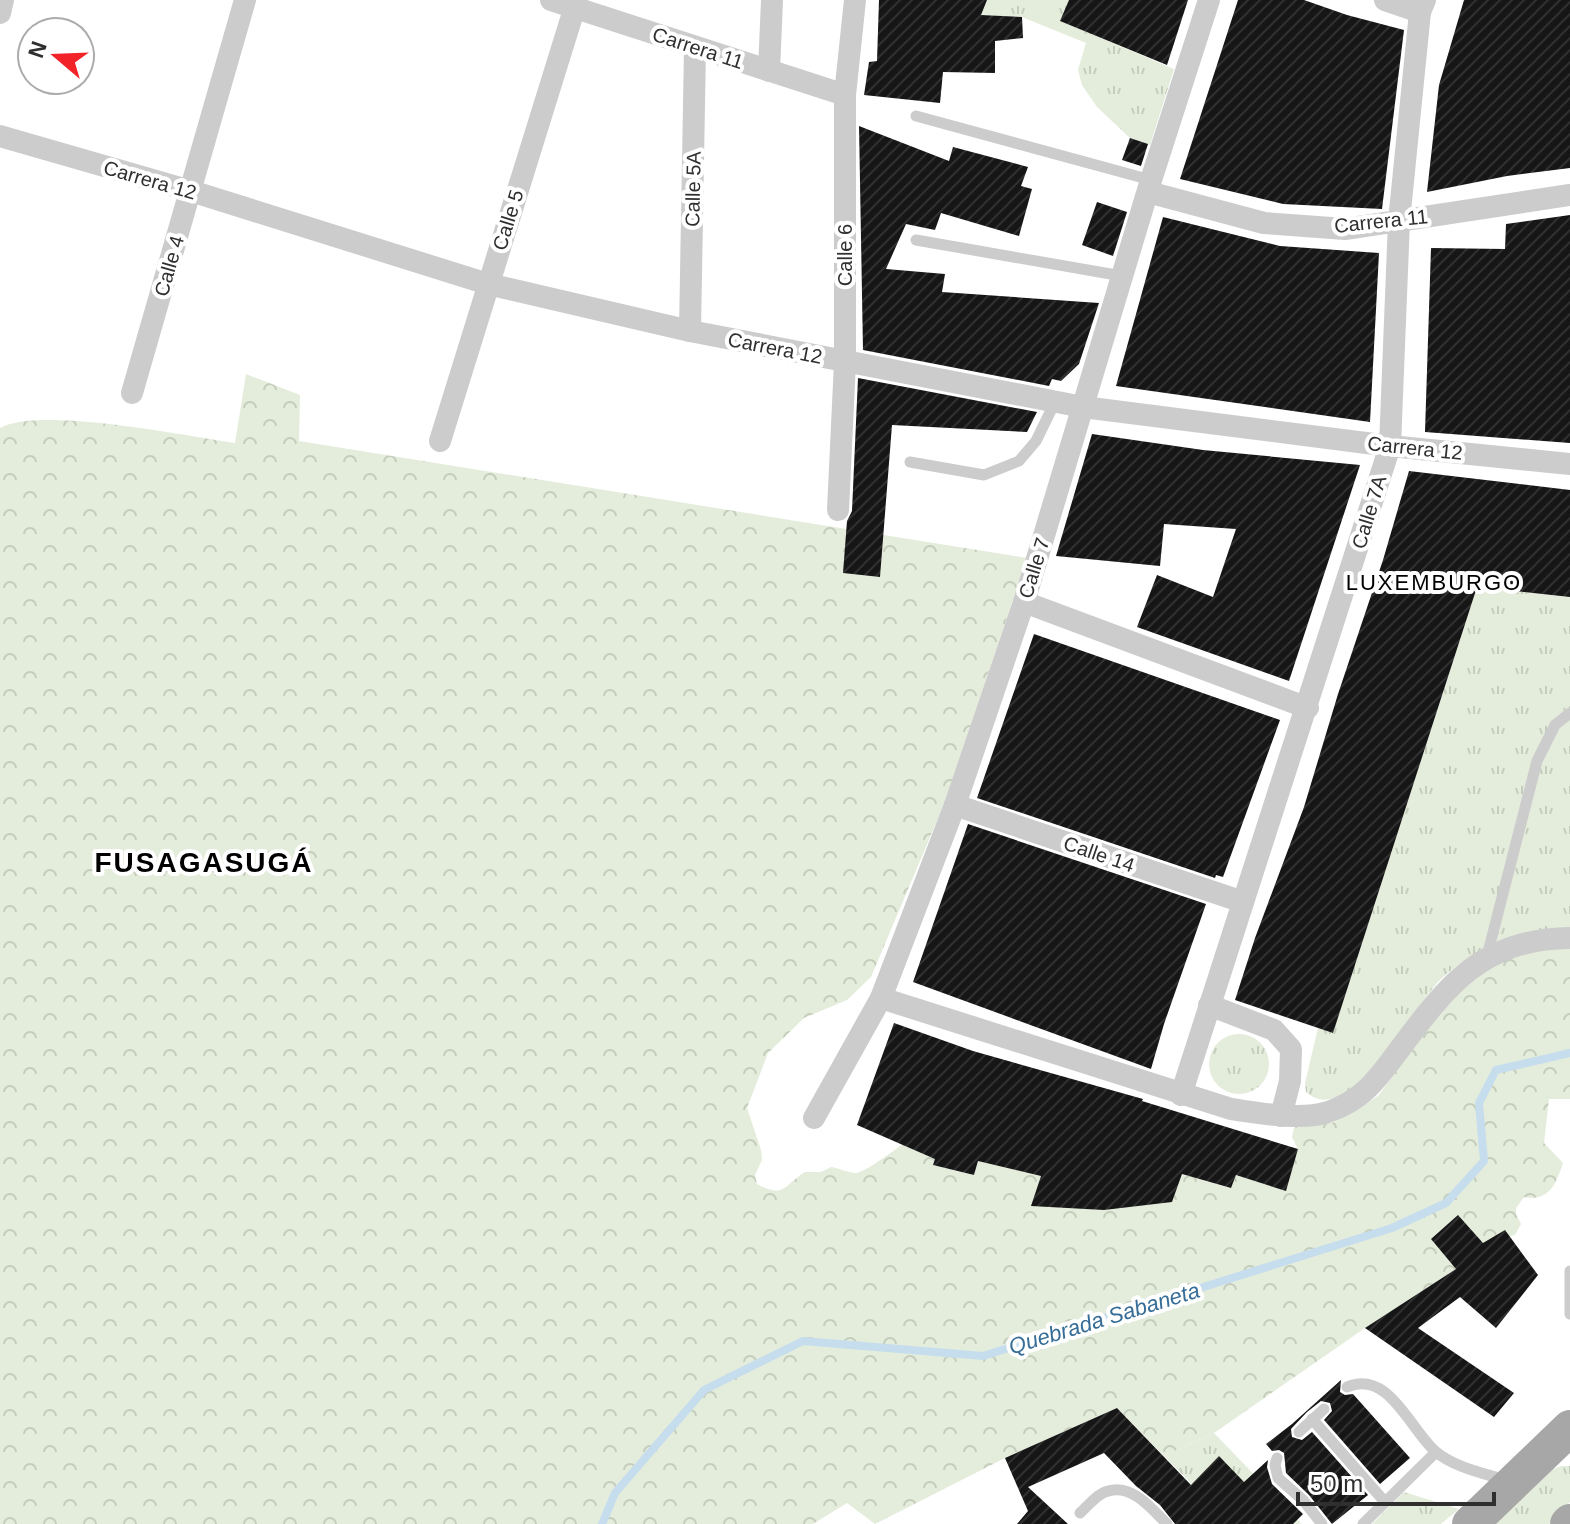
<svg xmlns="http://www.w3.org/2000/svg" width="1570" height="1524" font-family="Arial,sans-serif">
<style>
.grass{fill:url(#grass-tufts)}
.forest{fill:url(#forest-crowns)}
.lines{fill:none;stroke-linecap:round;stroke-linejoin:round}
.stream{stroke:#c6ddee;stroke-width:8}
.building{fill:url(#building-hatch)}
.service{stroke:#ccc;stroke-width:11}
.minor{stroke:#ccc;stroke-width:22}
.primary{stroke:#a7a7a7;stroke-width:36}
.labels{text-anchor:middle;stroke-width:8;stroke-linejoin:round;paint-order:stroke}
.street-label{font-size:20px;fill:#2f2f2f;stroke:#fff}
.neighbourhood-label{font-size:22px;letter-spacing:2px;fill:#000;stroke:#fff}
.water-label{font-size:22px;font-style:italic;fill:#366d97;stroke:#fff}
.district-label{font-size:28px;font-weight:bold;letter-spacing:2px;fill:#000;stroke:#fff}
</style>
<defs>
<pattern id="grass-tufts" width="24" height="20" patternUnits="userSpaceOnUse" patternTransform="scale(2)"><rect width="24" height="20" fill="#e4eddb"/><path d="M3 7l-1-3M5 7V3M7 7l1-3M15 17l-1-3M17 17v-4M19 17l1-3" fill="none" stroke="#c4ccbc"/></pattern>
<pattern id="forest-crowns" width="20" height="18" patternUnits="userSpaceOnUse" patternTransform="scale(2)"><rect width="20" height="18" fill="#e4eddb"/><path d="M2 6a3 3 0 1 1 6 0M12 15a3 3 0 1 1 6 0" fill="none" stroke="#c4ccbc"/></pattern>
<pattern id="building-hatch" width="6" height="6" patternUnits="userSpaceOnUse" patternTransform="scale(2)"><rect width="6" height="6" fill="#161616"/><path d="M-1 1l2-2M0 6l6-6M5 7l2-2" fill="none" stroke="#303030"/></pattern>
</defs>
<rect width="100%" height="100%" fill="#fff"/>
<g class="grass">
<polygon points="880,0 983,9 987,0 1069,0 1061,21 1174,69 1150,145 1130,138 1097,107 1082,85 1078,70 1086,43 1022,17 879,10"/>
<path d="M1477,587l93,10v332c-47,-1 -94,18 -129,50 -26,24 -91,153 -135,113l-1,-9 13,-55 15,4z"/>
<circle cx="1239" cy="1064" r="30"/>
<polygon points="1214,1433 1300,1522 1301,1524 1231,1524 1164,1456"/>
<polygon points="1561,1466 1570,1466 1570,1502 1549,1524 1492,1524 1546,1472"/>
<polygon points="1404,1492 1459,1509 1441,1524 1372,1524"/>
</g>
<path class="forest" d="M246,374l54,21 -1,46 728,117 -83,246 -73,173 -24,23 -43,18 -36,35 -21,55 14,42 1,10 -7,15 2,9c27,15 26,2 48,-12h16l10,-5c7,1 18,6 25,6 17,-2 81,-57 99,-70l-22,62 41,10 6,-20 21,11 40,10 -9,29 140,-3 10,-28 48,14 6,-13 49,15 13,-41 -6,-12 2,-9 7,-4 31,-1 46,-27 74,-100 43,-32 48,-16 27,-1v152h-21l-5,44 19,20c-7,21 -14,39 -39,34l-8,11v6l5,10 -6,11 -32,8 -25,-28 -27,24 25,30 -91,59 -151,105 -50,23 -47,-48 -112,50 -130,66 -28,-21 -34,21h-813v-1096c40,-22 185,8 235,15z"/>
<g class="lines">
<polyline class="stream" points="602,1524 615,1493 704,1390 803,1341 983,1356 1392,1228 1446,1203 1484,1161 1479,1103 1496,1070 1570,1053"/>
</g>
<g class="building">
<polygon points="879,0 987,0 981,15 1022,17 1023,38 995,41 995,73 943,72 940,103 864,95 869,62 877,61"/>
<polygon points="1069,0 1188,0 1167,65 1060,21"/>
<polygon points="1238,0 1304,0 1347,15 1404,30 1382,209 1283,204 1180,179"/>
<polygon points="1464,0 1570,0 1570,168 1507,176 1427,192 1439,85"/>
<polygon points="859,126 949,161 953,147 1028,167 1021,186 1032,189 1019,236 941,213 935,230 906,224 886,269 945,274 942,292 1099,303 1079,364 1061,381 1052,379 1049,386 863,350"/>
<polygon points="1130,138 1148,144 1141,166 1122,160"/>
<polygon points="1097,202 1127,212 1113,256 1082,245"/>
<polygon points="1570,215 1570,443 1425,432 1431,248 1505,249 1506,224"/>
<polygon points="1163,217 1280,246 1379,253 1370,422 1116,386"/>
<polygon points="858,378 1037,412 1027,432 892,425 880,577 843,573 847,521 852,511"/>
<polygon points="1092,434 1203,450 1360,465 1289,681 1137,627 1157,575 1213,597 1236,529 1164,524 1160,566 1056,556"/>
<polygon points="1409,471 1570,490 1570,597 1477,587 1333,1033 1235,1000 1255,938 1304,807 1338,694 1383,560"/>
<polygon points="1034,634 1280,720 1223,877 1216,875 1215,878 977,798"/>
<polygon points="968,824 1206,904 1164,1024 1151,1069 913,982"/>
<polygon points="894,1023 973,1051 1143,1099 1142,1101 1298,1149 1286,1191 1236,1175 1231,1188 1182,1174 1172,1202 1104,1210 1031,1206 1041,1176 978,1161 974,1175 933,1165 935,1159 857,1125"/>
<polygon points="1458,1215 1483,1243 1505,1230 1538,1275 1496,1328 1460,1297 1418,1328 1514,1393 1494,1417 1365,1328 1456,1269 1431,1239"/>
<polygon points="1341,1380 1340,1392 1345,1395 1353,1394 1410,1458 1380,1484 1324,1420 1332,1411 1330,1403 1321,1401 1307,1412 1291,1429 1292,1437 1302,1440 1312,1432 1368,1495 1332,1524 1309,1495 1286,1473 1284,1453 1279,1450 1272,1451 1266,1444 1292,1424"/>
<polygon points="1117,1408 1191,1485 1219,1456 1244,1482 1268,1460 1267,1467 1272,1484 1303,1514 1293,1524 1175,1524 1160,1505 1136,1486 1104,1453 1028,1487 1068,1524 1017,1524 1028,1511 1005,1458"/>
</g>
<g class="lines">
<g class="service">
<polyline points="916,116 1151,180"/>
<polyline points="916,240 1122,276"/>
<polyline points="910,462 984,475 1019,461 1036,441 1055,402"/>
<polyline points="1487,956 1537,761 1555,725 1570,713"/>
<polyline points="1570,1271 1570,1314"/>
<path d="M1347,1387c42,-18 63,43 89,65 18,15 47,21 69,28"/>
<polyline points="1312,1419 1385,1502"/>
<polyline points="1299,1432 1324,1409"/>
<polyline points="1277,1458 1275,1465 1278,1478 1303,1500 1322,1524"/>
<path d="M1080,1513c7,-6 16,-18 25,-21 26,-10 46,16 62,32"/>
<polyline points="1363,1524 1436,1452"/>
</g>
<g class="minor">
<polyline points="551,0 845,95"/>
<polyline points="1385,0 1420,12"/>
<polyline points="0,13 3,0"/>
<polyline points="769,71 772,0"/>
<polyline points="0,136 191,191 488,284 690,331 1083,407 1390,446 1570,464"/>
<polyline points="1148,192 1264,223 1345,229 1570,195"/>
<polyline points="690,331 695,48"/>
<polyline points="132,393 245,0"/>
<polyline points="440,441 577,0"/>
<polyline points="838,510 845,362 845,95 855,0"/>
<polyline points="1024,602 1308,708"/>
<polyline points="955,805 1243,902"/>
<path d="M881,998l350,111c29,4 69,12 97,3 34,-12 48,-31 68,-58 50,-67 84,-115 174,-116"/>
<polyline points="1209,1005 1274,1030 1291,1049 1290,1081 1281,1116"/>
<polyline points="1181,1095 1390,446 1399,221 1420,12 1425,0"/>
<polyline points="814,1118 881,998 955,805 1024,602 1151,180 1209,0"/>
</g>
<g class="primary">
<polyline points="1470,1524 1570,1428"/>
<polyline points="1568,1524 1570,1522"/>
</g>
</g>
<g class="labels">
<g class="street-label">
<text transform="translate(698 48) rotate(18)" y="7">Carrera 11</text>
<text transform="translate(150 180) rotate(16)" y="7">Carrera 12</text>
<text transform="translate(693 189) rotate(-89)" y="7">Calle 5A</text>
<text transform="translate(508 220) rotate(-73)" y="7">Calle 5</text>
<text transform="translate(1381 221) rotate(-6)" y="7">Carrera 11</text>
<text transform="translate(845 255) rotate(-90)" y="7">Calle 6</text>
<text transform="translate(169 266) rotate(-74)" y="7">Calle 4</text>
<text transform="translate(775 348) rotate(11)" y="7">Carrera 12</text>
<text transform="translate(1415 448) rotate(6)" y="7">Carrera 12</text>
<text transform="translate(1369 512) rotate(-73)" y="7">Calle 7A</text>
<text transform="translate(1034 568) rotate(-73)" y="7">Calle 7</text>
<text transform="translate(1099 854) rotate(19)" y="7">Calle 14</text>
</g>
<g class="neighbourhood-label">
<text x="1434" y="590">LUXEMBURGO</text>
</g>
<g class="water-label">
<text transform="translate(1104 1318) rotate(-17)" y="8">Quebrada Sabaneta</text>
</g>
<g class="district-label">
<text x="204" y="872">FUSAGASUGÁ</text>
</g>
</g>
<g transform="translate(56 56) rotate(289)"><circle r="38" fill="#ffffff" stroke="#acacac" stroke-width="2"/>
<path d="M0-6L14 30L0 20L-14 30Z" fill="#f3232a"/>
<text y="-12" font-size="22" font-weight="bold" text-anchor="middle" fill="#2f2f2f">N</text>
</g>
<path d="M1298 1492v12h196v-12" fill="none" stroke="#2f2f2f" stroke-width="4"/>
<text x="1310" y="1492" font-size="24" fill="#2f2f2f" stroke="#ffffff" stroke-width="6" paint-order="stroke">50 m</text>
</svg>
